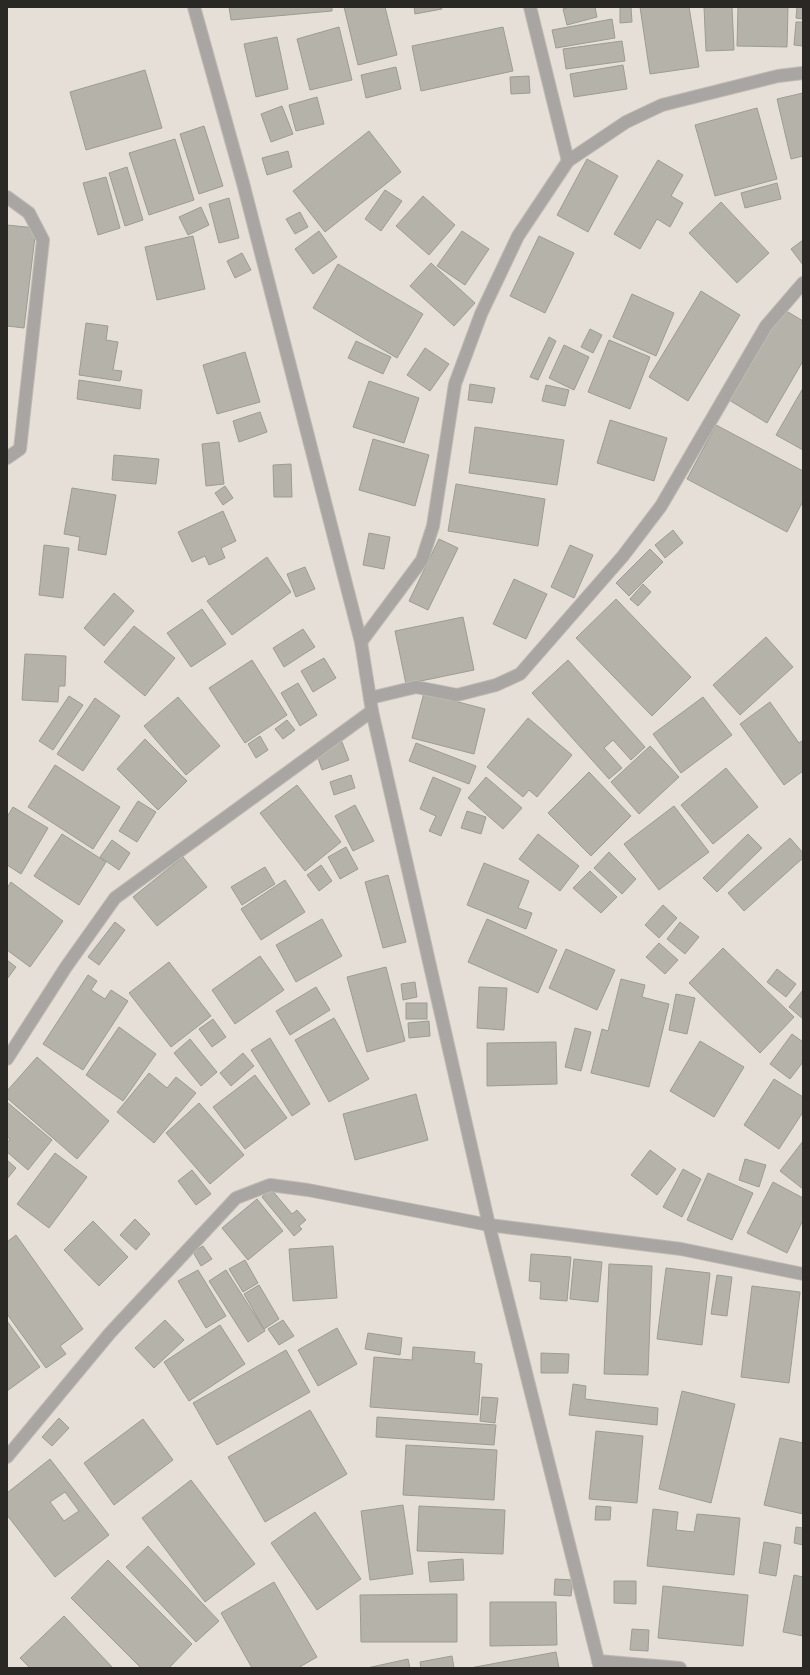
<svg xmlns="http://www.w3.org/2000/svg" width="810" height="1675" font-family="Montserrat,sans-serif">
<style>
.building{fill:#b4b2a9;stroke:#9d9c93;fill-rule:evenodd}
.lines{fill:none;stroke-linecap:round;stroke-linejoin:round}
.minor-casing{stroke:#c0bab3;stroke-width:14}
.minor{stroke:#a9a5a2;stroke-width:12}
</style>
<rect width="100%" height="100%" fill="#e5dfd7"/>
<g class="building">
<polygon points="229,7 332,7 332,11 231,20"/>
<polygon points="344,7 385,7 397,55 358,65"/>
<polygon points="414,7 441,7 442,9 415,14"/>
<polygon points="569,7 595,7 597,17 567,25 563,9"/>
<polygon points="620,7 631,7 632,22 620,23"/>
<polygon points="640,7 689,7 699,67 650,74"/>
<polygon points="704,7 732,7 734,50 706,51"/>
<polygon points="738,7 788,7 787,47 737,46"/>
<polygon points="797,7 803,7 803,19 796,18"/>
<polygon points="612,19 615,38 556,48 552,30"/>
<polygon points="796,22 803,22 803,46 794,45"/>
<polygon points="339,27 352,80 310,90 297,39"/>
<polygon points="503,27 513,71 421,91 412,46"/>
<polygon points="277,37 288,89 256,97 244,44"/>
<polygon points="622,41 625,61 566,69 563,49"/>
<polygon points="623,65 627,89 574,97 570,74"/>
<polygon points="396,67 401,89 366,98 361,75"/>
<polygon points="145,70 162,128 86,150 70,92"/>
<polygon points="529,76 530,93 511,94 510,77"/>
<polygon points="803,93 803,156 791,159 777,99"/>
<polygon points="317,97 324,124 296,131 289,105"/>
<polygon points="282,106 293,134 271,142 261,114"/>
<polygon points="757,108 777,179 715,196 695,125"/>
<polygon points="204,126 223,186 199,194 180,134"/>
<polygon points="369,131 401,172 325,232 293,191"/>
<polygon points="175,139 194,200 149,215 129,153"/>
<polygon points="288,151 292,167 267,175 262,158"/>
<polygon points="587,159 618,176 588,232 557,215"/>
<polygon points="658,160 683,175 671,196 683,203 670,227 657,219 640,249 614,234"/>
<polygon points="127,167 143,220 125,226 109,173"/>
<polygon points="106,177 120,228 98,235 83,183"/>
<polygon points="777,183 781,199 745,208 741,193"/>
<polygon points="385,190 402,201 381,231 365,219"/>
<polygon points="423,196 455,225 429,255 396,226"/>
<polygon points="229,198 239,238 219,243 209,204"/>
<polygon points="721,202 769,253 737,283 689,233"/>
<polygon points="201,207 209,225 188,235 179,217"/>
<polygon points="300,212 308,227 295,234 286,219"/>
<polygon points="7,225 36,228 24,328 7,326"/>
<polygon points="319,231 337,257 313,274 295,249"/>
<polygon points="462,231 489,249 465,285 437,266"/>
<polygon points="193,236 205,289 157,300 145,247"/>
<polygon points="539,236 574,253 545,313 510,296"/>
<polygon points="803,240 803,265 791,249"/>
<polygon points="242,253 251,270 235,278 227,261"/>
<polygon points="431,263 475,303 454,326 410,286"/>
<polygon points="338,264 423,314 397,358 313,308"/>
<polygon points="701,291 740,315 688,401 649,377"/>
<polygon points="632,294 674,313 656,356 613,337"/>
<polygon points="783,309 803,321 803,361 767,423 729,400"/>
<polygon points="86,323 108,326 106,340 118,342 113,370 122,371 120,381 79,375"/>
<polygon points="590,329 602,335 593,353 581,347"/>
<polygon points="549,337 556,341 538,380 530,377"/>
<polygon points="609,340 650,357 630,409 588,392"/>
<polygon points="356,341 391,357 383,374 348,358"/>
<polygon points="564,345 589,357 574,390 549,378"/>
<polygon points="425,348 449,364 430,391 407,375"/>
<polygon points="245,352 260,402 217,414 203,365"/>
<polygon points="79,380 142,390 140,409 77,399"/>
<polygon points="369,381 419,398 404,443 353,427"/>
<polygon points="470,384 495,388 492,403 468,400"/>
<polygon points="546,385 569,390 565,406 542,401"/>
<polygon points="803,388 803,450 776,435"/>
<polygon points="260,412 267,432 239,442 233,421"/>
<polygon points="610,420 667,438 654,481 597,463"/>
<polygon points="716,425 803,471 803,501 787,532 687,479"/>
<polygon points="475,427 564,440 557,485 469,473"/>
<polygon points="373,439 429,455 415,506 359,490"/>
<polygon points="219,442 224,484 206,486 202,444"/>
<polygon points="114,455 159,459 156,484 112,480"/>
<polygon points="291,464 292,497 274,497 273,465"/>
<polygon points="456,484 545,499 538,546 448,531"/>
<polygon points="225,486 233,498 223,505 215,493"/>
<polygon points="72,488 116,495 106,555 78,550 80,537 64,534"/>
<polygon points="223,511 236,541 221,548 225,558 209,565 205,556 192,562 178,532"/>
<polygon points="673,530 683,543 665,558 655,545"/>
<polygon points="369,533 390,537 384,569 363,565"/>
<polygon points="439,539 458,548 428,610 409,601"/>
<polygon points="44,545 69,548 63,598 39,595"/>
<polygon points="570,545 593,555 574,598 551,587"/>
<polygon points="650,549 663,562 629,596 616,583"/>
<polygon points="267,557 291,592 232,635 207,601"/>
<polygon points="305,567 315,589 296,597 287,574"/>
<polygon points="514,579 547,594 526,639 493,624"/>
<polygon points="643,584 651,592 638,606 630,599"/>
<polygon points="114,593 134,611 104,646 84,628"/>
<polygon points="616,599 691,677 652,716 576,638"/>
<polygon points="202,609 226,644 191,667 167,633"/>
<polygon points="463,617 474,670 406,684 395,631"/>
<polygon points="134,626 175,658 145,696 104,662"/>
<polygon points="303,629 315,647 284,667 273,648"/>
<polygon points="766,637 793,667 740,715 713,685"/>
<polygon points="25,654 66,656 65,686 59,686 58,702 22,700"/>
<polygon points="324,658 336,678 313,692 301,671"/>
<polygon points="252,660 287,715 245,743 209,688"/>
<polygon points="568,660 645,747 631,760 613,740 604,748 622,768 609,779 532,693"/>
<polygon points="298,683 317,715 300,726 281,693"/>
<polygon points="424,693 485,709 474,754 412,738"/>
<polygon points="69,696 83,705 53,750 39,741"/>
<polygon points="178,697 220,746 186,775 144,726"/>
<polygon points="703,697 732,735 681,773 653,734"/>
<polygon points="95,698 120,716 83,771 57,754"/>
<polygon points="770,702 799,743 803,740 803,771 784,785 740,724"/>
<polygon points="528,718 572,755 537,797 529,790 523,797 487,767"/>
<polygon points="287,720 295,730 283,739 275,729"/>
<polygon points="260,736 268,750 256,758 248,744"/>
<polygon points="145,739 187,781 158,810 117,769"/>
<polygon points="342,742 349,760 322,770 316,752"/>
<polygon points="416,743 476,766 469,784 409,761"/>
<polygon points="650,746 679,777 639,814 611,782"/>
<polygon points="55,765 120,807 93,849 28,807"/>
<polygon points="726,768 758,807 713,844 681,805"/>
<polygon points="589,772 631,816 591,856 548,813"/>
<polygon points="351,775 355,788 334,795 330,782"/>
<polygon points="433,777 461,789 441,836 429,831 436,816 420,809"/>
<polygon points="486,777 522,808 503,829 468,798"/>
<polygon points="297,785 341,842 305,871 260,813"/>
<polygon points="138,801 156,812 137,842 119,831"/>
<polygon points="355,805 374,841 353,851 335,816"/>
<polygon points="674,806 709,852 659,890 624,844"/>
<polygon points="13,807 48,828 21,874 7,865 7,817"/>
<polygon points="467,811 486,817 481,834 461,828"/>
<polygon points="62,834 106,862 79,905 34,876"/>
<polygon points="538,834 579,866 560,891 519,859"/>
<polygon points="748,834 762,848 717,892 703,878"/>
<polygon points="790,838 803,853 803,858 744,911 728,893"/>
<polygon points="112,840 130,853 119,870 100,857"/>
<polygon points="346,847 358,869 340,879 328,857"/>
<polygon points="609,852 636,879 622,894 594,868"/>
<polygon points="183,857 207,887 157,926 133,897"/>
<polygon points="484,863 529,881 518,908 532,913 526,929 467,905"/>
<polygon points="321,865 332,881 319,891 307,875"/>
<polygon points="265,867 275,884 242,905 231,887"/>
<polygon points="590,871 617,897 601,913 573,888"/>
<polygon points="388,875 406,942 383,948 365,882"/>
<polygon points="285,880 305,912 261,940 241,909"/>
<polygon points="11,882 63,921 30,967 7,950 7,888"/>
<polygon points="663,905 677,918 659,938 645,925"/>
<polygon points="322,919 342,956 296,982 276,945"/>
<polygon points="487,919 557,950 538,993 468,962"/>
<polygon points="115,922 125,930 99,965 88,957"/>
<polygon points="680,922 699,937 685,954 667,939"/>
<polygon points="659,943 678,960 665,974 646,957"/>
<polygon points="723,948 794,1017 760,1053 689,983"/>
<polygon points="566,949 615,970 597,1010 549,988"/>
<polygon points="260,956 284,990 235,1024 212,990"/>
<polygon points="7,960 16,967 7,979"/>
<polygon points="169,962 211,1016 171,1047 129,993"/>
<polygon points="386,967 405,1041 367,1052 347,977"/>
<polygon points="777,969 796,984 786,997 767,982"/>
<polygon points="88,975 97,981 91,990 105,999 111,990 128,1001 83,1070 43,1044"/>
<polygon points="621,979 645,985 642,997 669,1004 649,1087 591,1073 602,1029 608,1031"/>
<polygon points="415,982 417,997 403,1000 401,984"/>
<polygon points="316,987 330,1010 290,1035 276,1011"/>
<polygon points="479,987 507,988 504,1030 477,1028"/>
<polygon points="803,990 803,1019 789,1007"/>
<polygon points="676,994 695,998 687,1034 669,1030"/>
<rect x="406" y="1003" width="21" height="16"/>
<polygon points="334,1018 369,1079 329,1102 295,1040"/>
<polygon points="213,1019 226,1037 212,1047 199,1029"/>
<polygon points="429,1021 430,1036 409,1038 408,1023"/>
<polygon points="119,1027 156,1054 123,1101 86,1075"/>
<polygon points="575,1028 591,1032 581,1071 565,1067"/>
<polygon points="792,1034 803,1042 803,1062 790,1079 770,1064"/>
<polygon points="270,1038 310,1104 292,1116 251,1050"/>
<polygon points="190,1039 217,1072 201,1086 174,1053"/>
<polygon points="700,1041 744,1067 714,1117 670,1091"/>
<polygon points="556,1042 557,1084 487,1086 487,1043"/>
<polygon points="243,1053 254,1066 231,1086 220,1073"/>
<polygon points="37,1057 109,1121 77,1159 7,1098 7,1091"/>
<polygon points="149,1073 167,1088 176,1077 196,1093 154,1143 117,1112"/>
<polygon points="255,1075 287,1118 245,1149 213,1107"/>
<polygon points="774,1079 803,1097 803,1112 779,1149 744,1125"/>
<polygon points="416,1094 428,1140 355,1160 343,1114"/>
<polygon points="7,1102 52,1140 28,1170 7,1152 7,1143 10,1139 7,1137"/>
<polygon points="199,1103 244,1155 210,1184 166,1133"/>
<polygon points="803,1141 803,1189 780,1171"/>
<polygon points="650,1150 676,1169 657,1195 631,1175"/>
<polygon points="55,1153 87,1177 49,1228 17,1204"/>
<polygon points="745,1159 766,1165 759,1187 739,1180"/>
<polygon points="7,1160 16,1168 7,1179"/>
<polygon points="683,1169 701,1179 682,1217 663,1207"/>
<polygon points="192,1170 211,1194 196,1205 178,1181"/>
<polygon points="708,1173 753,1193 732,1240 687,1220"/>
<polygon points="773,1182 803,1198 803,1220 787,1253 747,1233"/>
<polygon points="271,1189 292,1214 297,1210 306,1220 299,1226 302,1229 294,1236 262,1197"/>
<polygon points="257,1199 283,1231 248,1260 222,1228"/>
<polygon points="135,1219 150,1234 136,1250 120,1235"/>
<polygon points="93,1221 128,1257 99,1286 64,1250"/>
<polygon points="16,1235 83,1329 60,1346 66,1354 46,1368 7,1314 7,1242"/>
<polygon points="203,1246 212,1259 201,1266 193,1252"/>
<polygon points="333,1246 337,1298 293,1301 289,1249"/>
<polygon points="531,1254 571,1257 567,1301 540,1299 541,1282 529,1281"/>
<polygon points="574,1259 602,1262 598,1302 570,1299"/>
<polygon points="245,1260 258,1283 243,1292 229,1269"/>
<polygon points="609,1264 652,1266 648,1375 604,1374"/>
<polygon points="666,1268 710,1273 702,1345 657,1339"/>
<polygon points="198,1270 226,1316 206,1328 178,1281"/>
<polygon points="226,1270 265,1331 248,1342 209,1281"/>
<polygon points="717,1275 732,1277 727,1316 711,1314"/>
<polygon points="259,1285 279,1319 264,1329 244,1294"/>
<polygon points="752,1286 800,1292 789,1383 741,1377"/>
<polygon points="165,1320 184,1340 154,1368 135,1348"/>
<polygon points="283,1320 294,1336 279,1345 268,1329"/>
<polygon points="7,1321 40,1367 7,1391"/>
<polygon points="220,1325 245,1364 189,1401 164,1362"/>
<polygon points="337,1328 357,1364 318,1386 298,1350"/>
<polygon points="368,1333 402,1338 400,1355 365,1349"/>
<polygon points="413,1347 475,1352 474,1363 482,1364 478,1415 370,1407 374,1357 412,1360"/>
<polygon points="286,1350 310,1392 217,1445 193,1403"/>
<polygon points="541,1353 569,1354 568,1373 541,1373"/>
<polygon points="573,1384 586,1386 585,1399 658,1408 657,1425 569,1415"/>
<polygon points="682,1391 735,1404 711,1503 659,1489"/>
<polygon points="482,1397 498,1398 495,1423 480,1421"/>
<polygon points="310,1410 347,1474 265,1522 228,1457"/>
<polygon points="377,1417 496,1425 494,1445 376,1437"/>
<polygon points="59,1418 69,1428 52,1446 42,1437"/>
<polygon points="143,1419 173,1460 114,1505 84,1463"/>
<polygon points="596,1431 643,1436 637,1503 589,1499"/>
<polygon points="780,1438 803,1443 803,1514 764,1505"/>
<polygon points="406,1445 497,1450 494,1500 403,1495"/>
<path d="M50,1459l59,76 -54,42 -48,-62v-22zM65,1492l14,19 -15,10 -14,-19z"/>
<polygon points="191,1480 255,1564 205,1602 142,1518"/>
<polygon points="403,1505 413,1574 370,1580 361,1511"/>
<polygon points="419,1506 505,1510 503,1554 417,1551"/>
<polygon points="596,1506 611,1507 610,1520 595,1520"/>
<polygon points="653,1509 678,1512 676,1530 694,1532 697,1514 740,1518 734,1575 647,1566"/>
<polygon points="315,1512 361,1579 317,1610 271,1543"/>
<polygon points="796,1527 803,1528 803,1545 794,1543"/>
<polygon points="764,1542 781,1545 776,1576 759,1573"/>
<polygon points="148,1546 219,1621 196,1642 126,1567"/>
<polygon points="463,1559 464,1580 430,1582 428,1562"/>
<polygon points="108,1560 192,1644 169,1668 141,1668 71,1598"/>
<polygon points="794,1575 803,1577 803,1636 783,1632"/>
<polygon points="555,1579 573,1580 571,1596 554,1595"/>
<polygon points="614,1581 636,1581 636,1604 614,1603"/>
<polygon points="274,1582 317,1657 298,1668 252,1668 221,1613"/>
<polygon points="663,1586 748,1595 743,1646 658,1638"/>
<polygon points="457,1594 457,1642 361,1642 360,1595"/>
<polygon points="490,1602 556,1602 557,1645 490,1646"/>
<polygon points="64,1616 113,1668 30,1668 20,1658"/>
<polygon points="632,1629 649,1630 648,1651 630,1650"/>
<polygon points="556,1652 559,1668 470,1668"/>
<polygon points="452,1656 454,1668 421,1668 420,1662"/>
<polygon points="408,1659 410,1668 367,1668"/>
</g>
<g class="lines">
<g class="minor-casing">
<g id="minor">
<polyline points="194,7 243,183 361,642 372,711 489,1225 600,1668"/>
<polyline points="530,7 568,161"/>
<polyline points="7,197 29,213 43,240 20,449 7,458"/>
<polyline points="361,642 422,560 433,526 455,384 481,314 518,236 568,161 626,122 662,105 778,76 803,73"/>
<polyline points="370,698 416,687 457,695 496,685 520,674 623,556 661,506 766,326 803,283"/>
<polyline points="7,1059 66,967 115,898 372,711"/>
<polyline points="7,1457 110,1333 236,1198 270,1185 308,1190 489,1225 681,1249 803,1274"/>
<polyline points="598,1661 680,1668"/>
</g>
</g>
<use href="#minor" class="minor"/>
</g>
<rect width="810" height="1675" fill="none" stroke="#2a2825" stroke-width="16"/>
</svg>
